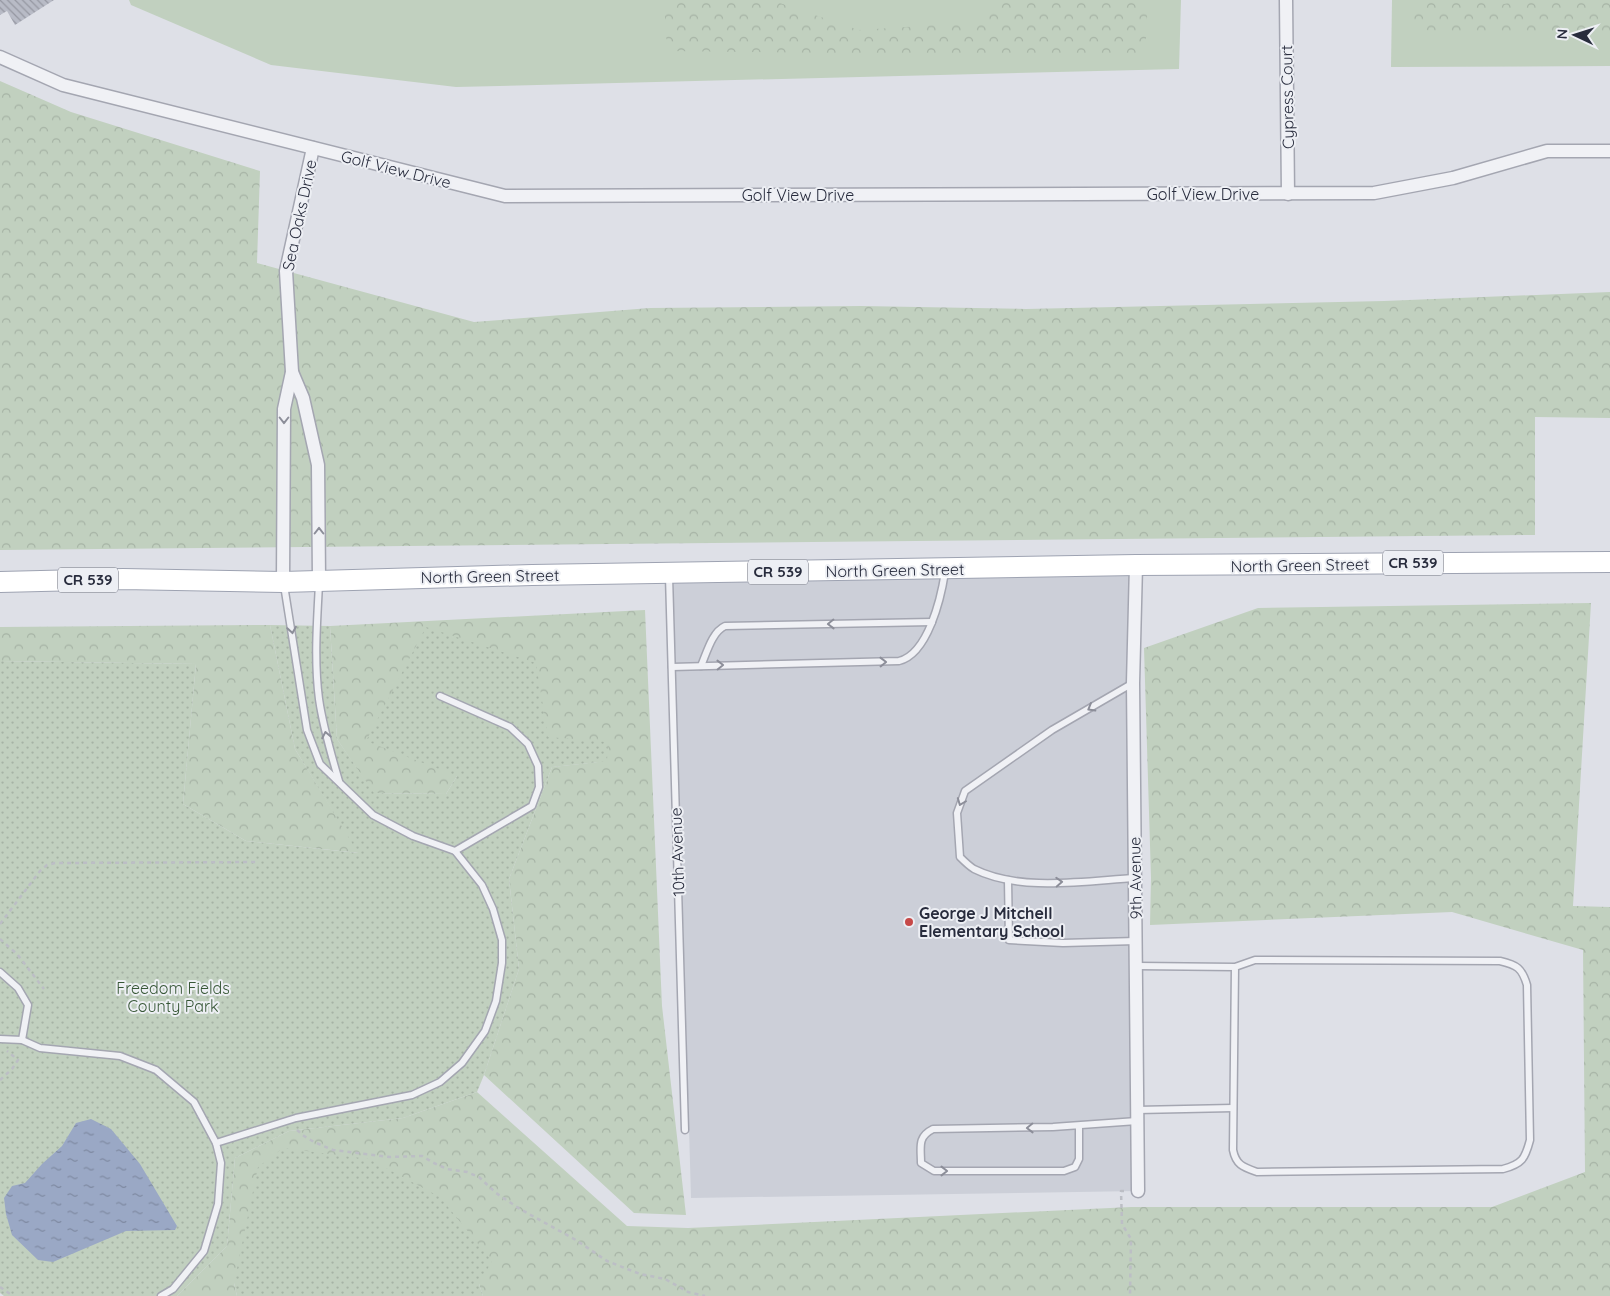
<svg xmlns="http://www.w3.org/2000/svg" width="1610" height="1296" font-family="Quicksand,sans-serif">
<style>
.built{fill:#cccfd8}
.grass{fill:#c1d0bf}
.forest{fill:url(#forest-crowns)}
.park{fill:url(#park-dots)}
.water{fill:url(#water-ripples)}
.building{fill:url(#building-back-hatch)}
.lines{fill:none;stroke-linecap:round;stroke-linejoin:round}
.service-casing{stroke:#a4a6b1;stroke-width:9}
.minor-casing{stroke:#a4a6b1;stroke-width:15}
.primary-casing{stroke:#9ea3b2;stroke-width:22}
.path{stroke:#bcbec5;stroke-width:2.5;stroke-dasharray:4 4;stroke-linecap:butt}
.service{stroke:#f0f1f5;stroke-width:6}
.minor{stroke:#f0f1f5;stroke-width:12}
.primary{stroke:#fff;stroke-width:20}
.oneway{stroke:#8c8e99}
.poi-dot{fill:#c64948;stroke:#edeff4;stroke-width:2}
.labels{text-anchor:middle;stroke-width:4;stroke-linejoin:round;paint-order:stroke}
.shield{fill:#edeff4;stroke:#636674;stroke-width:1}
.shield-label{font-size:15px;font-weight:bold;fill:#282c3d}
.street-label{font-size:16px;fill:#282c3d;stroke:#edeff4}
.poi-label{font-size:16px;font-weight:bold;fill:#282c3d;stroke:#edeff4;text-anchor:start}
.park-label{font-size:16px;fill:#375736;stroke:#edeff4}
</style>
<defs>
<pattern id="forest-crowns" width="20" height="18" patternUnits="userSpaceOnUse" patternTransform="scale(1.25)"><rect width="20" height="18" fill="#c1d0bf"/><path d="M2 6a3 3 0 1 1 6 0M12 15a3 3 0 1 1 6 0" fill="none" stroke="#a6b3a5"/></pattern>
<pattern id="park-dots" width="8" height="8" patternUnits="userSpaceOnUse" patternTransform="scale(1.25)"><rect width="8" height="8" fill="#c1d0bf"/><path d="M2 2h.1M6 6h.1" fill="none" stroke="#a6b3a5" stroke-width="1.8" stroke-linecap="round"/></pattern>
<pattern id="water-ripples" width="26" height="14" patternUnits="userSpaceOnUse" patternTransform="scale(1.25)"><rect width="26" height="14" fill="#9aa8c5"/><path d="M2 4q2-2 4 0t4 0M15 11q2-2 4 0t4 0" fill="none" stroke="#7e89a1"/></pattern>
<pattern id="building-back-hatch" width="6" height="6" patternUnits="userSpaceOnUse" patternTransform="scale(1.25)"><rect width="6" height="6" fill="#b8bbc6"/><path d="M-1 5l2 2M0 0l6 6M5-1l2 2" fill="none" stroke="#9698a2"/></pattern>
</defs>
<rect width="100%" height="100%" fill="#dee0e7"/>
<polygon class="built" points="1136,565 1138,1191 691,1198 673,574"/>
<g class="grass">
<polygon points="129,0 1181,0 1179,69 456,87 271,65 131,5"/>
<polygon points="1392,0 1610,0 1610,66 1391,67"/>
</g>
<g class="forest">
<polygon points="664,0 771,0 859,30 983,22 1000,0 1148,0 1145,57 667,51"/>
<polygon points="1412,0 1493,0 1494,6 1523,0 1610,0 1610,36 1412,30"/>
<polygon points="0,81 71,112 260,171 257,263 474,322 650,308 861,306 1026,309 1384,301 1610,292 1610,418 1535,417 1535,535 0,550"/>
<polygon points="1591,603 1573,906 1610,907 1610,1296 483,1296 479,1284 234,1283 237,1296 177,1296 227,1246 235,1158 289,1131 403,1118 477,1092 627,1226 688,1228 1131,1207 1492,1207 1585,1172 1583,950 1452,912 1150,925 1151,878 1144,648 1258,608"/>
<polygon points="645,610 662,1006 686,1215 634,1213 484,1075 519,969 509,879 552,767 607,761 457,776 446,794 373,793 337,739 330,626"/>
<polygon points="270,625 295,749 359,853 246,841 183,804 196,664 0,661 0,627"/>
</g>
<g class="park">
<polygon points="270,625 330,626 337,739 374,793 446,794 457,776 366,741 426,627 536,663 548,737 608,742 607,761 552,767 509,879 519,969 484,1075 477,1092 403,1118 289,1131 235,1158 227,1246 177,1296 4,1296 0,1293 0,661 196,664 183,804 246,841 358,853 295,749"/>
<polygon points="283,1148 369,1159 440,1197 492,1261 479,1284 483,1296 237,1296 234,1283 258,1167"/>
</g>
<polygon class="water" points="91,1119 111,1129 140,1164 177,1226 175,1230 126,1231 53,1262 38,1260 12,1235 6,1214 4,1198 12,1186 25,1183 42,1164 62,1146 76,1123"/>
<polygon class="building" points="0,0 54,0 15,25 7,11 0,15"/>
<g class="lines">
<g class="service-casing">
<g id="service">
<polyline points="669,576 685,1130"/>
<path d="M319,584c-2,38 -5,77 0,115 4,28 12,55 20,82"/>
<path d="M701,666c6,-14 11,-34 24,-40l207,-4"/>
<path d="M672,667l227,-6c29,-7 42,-63 46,-89"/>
<path d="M1133,683l-81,47 -87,61 -8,22 3,44c4,4 9,9 14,12 46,23 111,12 161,9"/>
<polyline points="440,696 510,727 528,744 538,766 539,787 532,806 455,851"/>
<polyline points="1008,880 1009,940 1063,943 1136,941"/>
<path d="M1137,966l98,1 20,-7 245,1c17,4 22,7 27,24l3,155c-5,19 -8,24 -27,29l-246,3c-14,-5 -21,-7 -24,-22l2,-183"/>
<polyline points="0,972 18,988 28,1005 22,1040"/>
<polyline points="0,1039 22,1040 40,1048 120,1056 156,1070 194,1102 216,1143 221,1163 218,1204 204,1251 173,1289 161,1296"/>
<polyline points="1137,1110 1233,1108"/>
<path d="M1079,1126v33l-4,8 -11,4h-130l-13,-8c0,-16 -4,-26 12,-34l120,-2 84,-6"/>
<polyline points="216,1143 296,1118 412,1095 440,1082 462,1063 485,1031 496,1001 502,963 502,940 493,909 482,885 455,851 413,836 373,815 320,764 307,730 284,585"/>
</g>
</g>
<g class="minor-casing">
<g id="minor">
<polyline points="1286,0 1288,194"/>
<polyline points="0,57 63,85 505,196 1374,193 1453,178 1547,151 1610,151"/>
<polyline points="292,372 303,398 318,465 319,580"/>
<polyline points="1136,565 1133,683 1138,1191"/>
<polyline points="283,582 284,409 292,372 286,271 313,148"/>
</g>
</g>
<g class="primary-casing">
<polyline id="primary" points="0,582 123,579 283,582 532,575 1136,565 1610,562"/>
</g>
<g class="path">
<polyline points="0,924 40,871 47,865 55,863 259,862"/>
<polyline points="0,939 17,954 44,989"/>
<polyline points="0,1080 12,1069 18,1060 7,1051"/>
<polyline points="297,1130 304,1136 314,1142 333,1150 390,1157 422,1156 434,1163 447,1169 467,1172 479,1177 496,1193 520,1209 576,1240 607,1261 640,1274 665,1279 688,1292 705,1296"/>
<polyline points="1124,1191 1121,1191 1122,1224 1131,1239 1130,1296"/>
<polyline points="0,1287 13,1296"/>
</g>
<use href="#service" class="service"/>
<use href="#minor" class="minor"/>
<use href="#primary" class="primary"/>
</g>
<defs><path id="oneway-chevron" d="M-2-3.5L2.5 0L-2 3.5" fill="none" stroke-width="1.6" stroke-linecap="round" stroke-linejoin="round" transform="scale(1.25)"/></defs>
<g class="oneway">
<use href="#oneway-chevron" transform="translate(284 420) rotate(90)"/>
<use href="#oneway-chevron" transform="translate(319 531) rotate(-90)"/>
<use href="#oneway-chevron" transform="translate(831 624) rotate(179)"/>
<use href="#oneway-chevron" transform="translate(292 630) rotate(81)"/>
<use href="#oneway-chevron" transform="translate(883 662) rotate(-1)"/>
<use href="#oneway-chevron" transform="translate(720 665) rotate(-1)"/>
<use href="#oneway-chevron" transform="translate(1091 708) rotate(150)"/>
<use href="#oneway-chevron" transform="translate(326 735) rotate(-101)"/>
<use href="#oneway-chevron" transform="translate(961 802) rotate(111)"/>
<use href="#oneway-chevron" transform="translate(1059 882) rotate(-3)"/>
<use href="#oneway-chevron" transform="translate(1030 1128) rotate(179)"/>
<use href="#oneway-chevron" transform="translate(944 1171)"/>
</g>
<circle class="poi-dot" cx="909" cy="922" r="5"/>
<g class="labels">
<g class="shield">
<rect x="1383" y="550.5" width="60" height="25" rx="4"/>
<rect x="748" y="559.5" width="60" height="25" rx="4"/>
<rect x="58" y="567.5" width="60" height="25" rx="4"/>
</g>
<g class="shield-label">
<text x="1413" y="568">CR 539</text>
<text x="778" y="577">CR 539</text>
<text x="88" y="585">CR 539</text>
</g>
<g class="street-label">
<text transform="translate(1287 97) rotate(-91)" y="6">Cypress Court</text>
<text transform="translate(396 169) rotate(14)" y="6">Golf View Drive</text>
<text x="1203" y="200">Golf View Drive</text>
<text x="798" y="201">Golf View Drive</text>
<text transform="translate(299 215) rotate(-78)" y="6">Sea Oaks Drive</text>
<text transform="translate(1300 565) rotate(-1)" y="6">North Green Street</text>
<text transform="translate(895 570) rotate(-1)" y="6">North Green Street</text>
<text transform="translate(490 576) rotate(-1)" y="6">North Green Street</text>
<text transform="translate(677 852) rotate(-92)" y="6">10th Avenue</text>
<text transform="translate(1135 878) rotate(-91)" y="6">9th Avenue</text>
</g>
<g class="poi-label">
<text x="919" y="919">George J Mitchell<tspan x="919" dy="18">Elementary School</tspan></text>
</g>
<g class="park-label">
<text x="173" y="994">Freedom Fields<tspan x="173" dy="18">County Park</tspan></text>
</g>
</g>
<g transform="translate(1575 35) rotate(274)" stroke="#edeff4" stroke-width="4" paint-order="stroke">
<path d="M0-4L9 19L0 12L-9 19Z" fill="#282c3d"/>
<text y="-8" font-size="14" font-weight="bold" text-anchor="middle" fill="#282c3d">N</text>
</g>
</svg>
